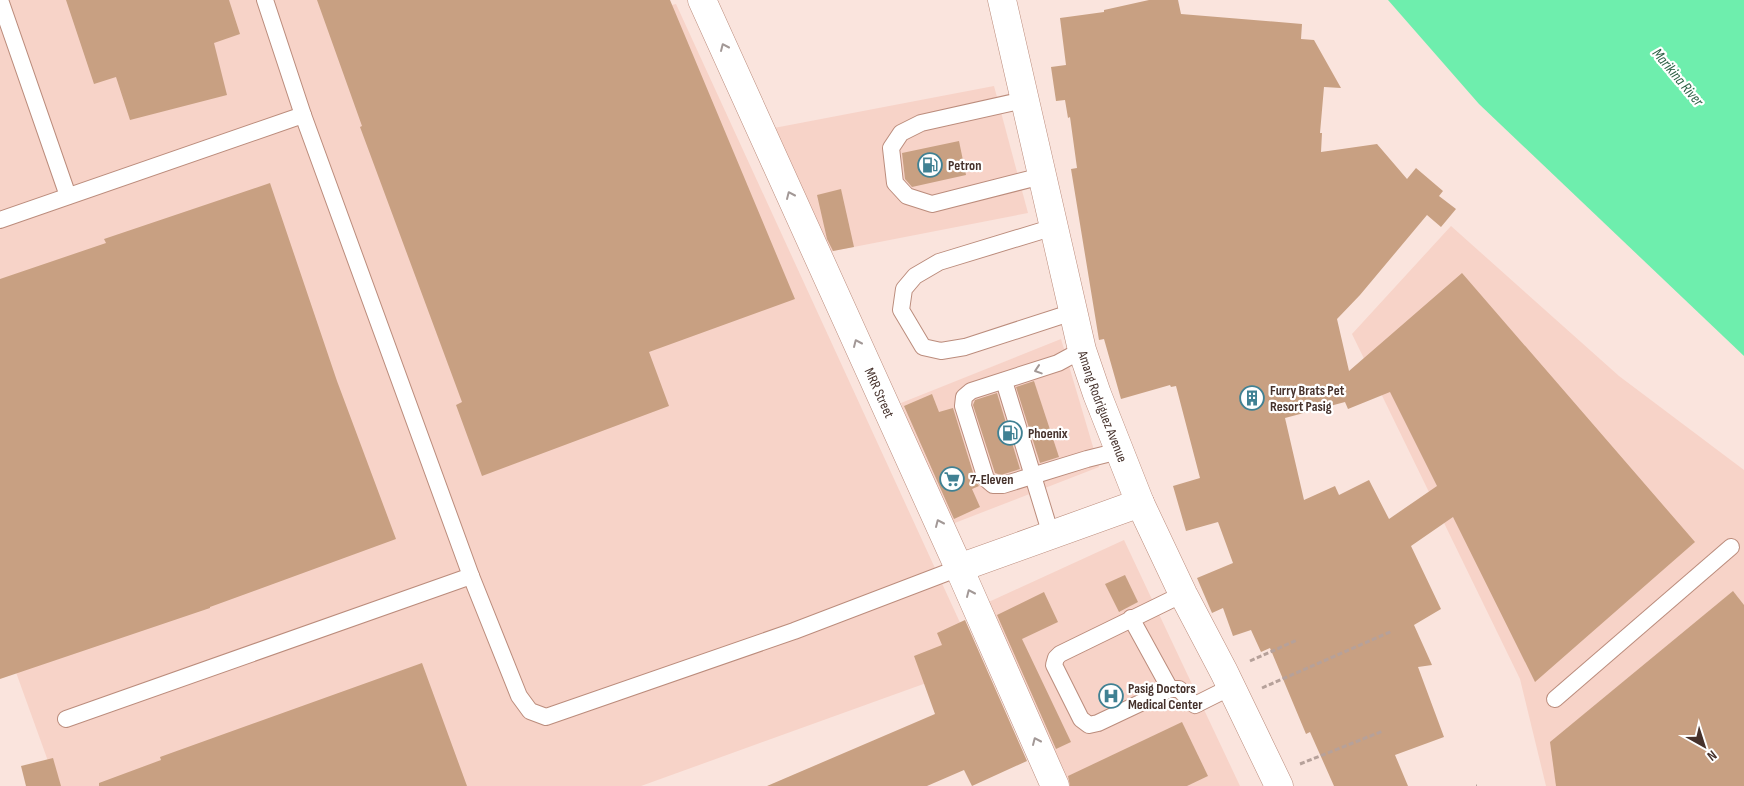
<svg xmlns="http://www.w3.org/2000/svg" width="1744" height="786" font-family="'Sofia Sans Condensed',sans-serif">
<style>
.built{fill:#f7d3c8}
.water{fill:#6eeead}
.building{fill:#c8a082;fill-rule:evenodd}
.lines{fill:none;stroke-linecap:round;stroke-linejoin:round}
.lane-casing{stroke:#bb8c7c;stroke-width:18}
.street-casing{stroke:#bb8c7c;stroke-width:29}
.secondary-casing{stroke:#bb8c7c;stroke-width:29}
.path{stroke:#b6a19a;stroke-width:3;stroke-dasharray:5 2.5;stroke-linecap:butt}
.lane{stroke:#fff;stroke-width:16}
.street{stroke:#fff;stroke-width:28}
.secondary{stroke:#fff;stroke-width:28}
.oneway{stroke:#a29896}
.labels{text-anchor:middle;stroke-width:4.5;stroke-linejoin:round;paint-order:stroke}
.poi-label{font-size:14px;font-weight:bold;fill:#46322c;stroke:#fff;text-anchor:start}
.street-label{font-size:14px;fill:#46322c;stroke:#fff}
.water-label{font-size:15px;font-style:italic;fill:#2f6247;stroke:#fff}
</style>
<rect width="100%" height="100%" fill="#fae4dd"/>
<g class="built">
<polygon points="0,0 543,0 552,32 676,4 979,664 641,786 57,786 0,628"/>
<polygon points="994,86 1028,213 828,252 774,128"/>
<polygon points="1451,226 1619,376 1744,470 1744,786 1546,786 1520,679 1352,334"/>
<polygon points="1061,339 1099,467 947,526 901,403"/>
<polygon points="1124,540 1240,786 1068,786 980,606"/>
</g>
<polygon class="water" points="1388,0 1744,0 1744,356 1479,104"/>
<g class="building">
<polygon points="66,0 229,0 240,34 214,43 227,95 130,120 116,77 94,84"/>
<polygon points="317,0 670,0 795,299 649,352 669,406 482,476 456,405 462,402 360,127 362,126"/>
<path d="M1149,0h29l3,14 121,10 -1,15 13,1 27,48 -17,-1 -4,46h2l-1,19 56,-8 30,35 9,-11 27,23 -4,5 17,13 -15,18 -14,-12 -67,80 -23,24 12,52 113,-98 233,269 -160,140 -82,-165 -42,29 30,63 -27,16 18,40 -14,2 26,70 -49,18 13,31h-74l-24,-54 -4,2 -36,-86 -9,4 -10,-22 -18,6 -10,-28 -11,5 -15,-35 36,-15 -15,-41 -32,9 -13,-45 27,-8 -24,-92 -5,1 -1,-2 -49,14 -17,-60 -5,1 -28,-171 6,-1 -7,-51 -2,1 -3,-18 -9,1 -5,-34 15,-2 -6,-47 44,-6v-2zM1390,392l47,94 -48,33 -20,-39 -30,15 -4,-9 -31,14 -19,-82 60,-16 3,7z"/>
<polygon points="959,141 966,175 912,187 905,179 902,153"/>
<polygon points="270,183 337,381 396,539 210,607 210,608 0,679 0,279 106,243 104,239"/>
<polygon points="841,189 854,247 833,251 827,239 817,195"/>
<polygon points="1034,381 1059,457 1040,463 1016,387"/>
<polygon points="997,393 1020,469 1001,475 995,473 973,405 975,400"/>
<polygon points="932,394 939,412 953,408 976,482 979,486 972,489 980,507 954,519 904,406"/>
<polygon points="1125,575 1138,602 1119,612 1105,584"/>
<polygon points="1733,591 1744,605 1744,786 1556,786 1550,742"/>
<polygon points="1044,592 1058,622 1022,639 1071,742 1056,749 997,615"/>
<polygon points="965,620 1027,761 972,786 964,770 927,786 767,786 935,714 914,656 942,645 937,633"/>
<polygon points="422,663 467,786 99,786 99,783 161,760 160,757"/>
<polygon points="1182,722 1208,776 1187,786 1070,786 1068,776"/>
<polygon points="53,758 61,786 26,786 21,766"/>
</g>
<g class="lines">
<g class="lane-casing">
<g id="lane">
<polyline points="0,0 68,196"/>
<polyline points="265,0 303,115 471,576 519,696 530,711 546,717 794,631 959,568"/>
<polyline points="1024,100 921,123 901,133 891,148 895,183 907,196 932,204 1042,176"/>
<polyline points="0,220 303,115"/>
<polyline points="1054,227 939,262 915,276 904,289 901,310 923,347 941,351 965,347 1073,312"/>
<polyline points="1082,350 1058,363 971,391 964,397 963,406 986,479 993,485 1003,485 1087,459 1119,451"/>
<polyline points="1004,381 1051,535"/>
<polyline points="1131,618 1170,689 1098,723 1089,725 1081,719 1054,665 1056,658 1060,654 1183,594"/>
<polyline points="1170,689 1179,689 1195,705 1231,687"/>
<polyline points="1555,699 1731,547"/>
<polyline points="66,719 471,576"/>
</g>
</g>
<g class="street-casing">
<g id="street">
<path id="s1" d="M702,0l257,568"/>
</g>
</g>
<g class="secondary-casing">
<g id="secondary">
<path id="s2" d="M1002,0l80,350 15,44 43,109 43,91 41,78 55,114"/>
<polyline points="1055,786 959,568 1140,503"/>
</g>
</g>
<g class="path">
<polyline points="1250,661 1297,640"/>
<polyline points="1262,688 1392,631"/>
<polyline points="1300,764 1383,731"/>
<polyline points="1476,786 1477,786"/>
</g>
<use href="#lane" class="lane"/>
<use href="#street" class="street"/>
<use href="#secondary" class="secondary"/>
</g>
<defs><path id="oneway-chevron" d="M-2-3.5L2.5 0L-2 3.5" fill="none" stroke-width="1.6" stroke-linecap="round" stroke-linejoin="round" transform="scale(1.25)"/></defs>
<g class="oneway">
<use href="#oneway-chevron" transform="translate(724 47) rotate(-114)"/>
<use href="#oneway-chevron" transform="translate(790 195) rotate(-114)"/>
<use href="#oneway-chevron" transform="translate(857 343) rotate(-114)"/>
<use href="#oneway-chevron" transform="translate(1038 370) rotate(162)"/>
<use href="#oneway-chevron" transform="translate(939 523) rotate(-114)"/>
<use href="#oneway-chevron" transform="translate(970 593) rotate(-114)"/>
<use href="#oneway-chevron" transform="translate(1036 741) rotate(-114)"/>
</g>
<defs>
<g id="fuel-ring" transform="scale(1.25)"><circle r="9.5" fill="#fff" stroke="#408193" stroke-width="1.5"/><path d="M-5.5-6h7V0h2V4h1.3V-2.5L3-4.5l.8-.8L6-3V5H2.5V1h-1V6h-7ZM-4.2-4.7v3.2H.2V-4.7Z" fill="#408193"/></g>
<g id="building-ring" transform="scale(1.25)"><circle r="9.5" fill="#fff" stroke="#408193" stroke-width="1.5"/><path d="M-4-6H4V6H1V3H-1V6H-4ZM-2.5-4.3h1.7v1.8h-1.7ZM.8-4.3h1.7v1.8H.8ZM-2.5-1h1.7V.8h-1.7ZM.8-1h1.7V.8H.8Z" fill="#408193"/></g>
<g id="supermarket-ring" transform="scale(1.25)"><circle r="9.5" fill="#fff" stroke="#408193" stroke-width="1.5"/><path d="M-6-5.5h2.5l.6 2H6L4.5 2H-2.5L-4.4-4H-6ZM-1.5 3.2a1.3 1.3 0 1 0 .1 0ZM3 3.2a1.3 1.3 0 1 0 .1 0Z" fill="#408193"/></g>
<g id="hospital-ring" transform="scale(1.25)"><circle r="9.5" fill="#fff" stroke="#408193" stroke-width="1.5"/><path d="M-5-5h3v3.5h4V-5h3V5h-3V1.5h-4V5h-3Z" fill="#408193"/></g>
</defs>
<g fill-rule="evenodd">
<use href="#fuel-ring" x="930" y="165"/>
<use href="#building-ring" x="1252" y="398"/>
<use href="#fuel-ring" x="1010" y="433"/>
<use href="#supermarket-ring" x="952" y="479"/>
<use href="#hospital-ring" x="1111" y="696"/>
</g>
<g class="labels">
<g class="poi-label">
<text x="948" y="170">Petron</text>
<text x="1270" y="395">Furry Brats Pet<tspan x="1270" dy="16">Resort Pasig</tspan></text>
<text x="1028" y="438">Phoenix</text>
<text x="970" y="484">7-Eleven</text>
<text x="1128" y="693">Pasig Doctors<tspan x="1128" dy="16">Medical Center</tspan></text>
</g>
<g class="street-label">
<text dy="5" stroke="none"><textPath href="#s1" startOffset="431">MRR Street</textPath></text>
<text dy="5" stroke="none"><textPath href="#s2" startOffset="419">Amang Rodriguez Avenue</textPath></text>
</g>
<g class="water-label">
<text transform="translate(1678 77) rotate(50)" y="5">Marikina River</text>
</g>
</g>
<g transform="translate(1704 746) rotate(141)" stroke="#ffffff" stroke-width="4" paint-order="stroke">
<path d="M0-4L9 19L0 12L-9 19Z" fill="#46322c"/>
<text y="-8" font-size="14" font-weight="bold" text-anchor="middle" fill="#46322c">N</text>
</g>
</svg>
